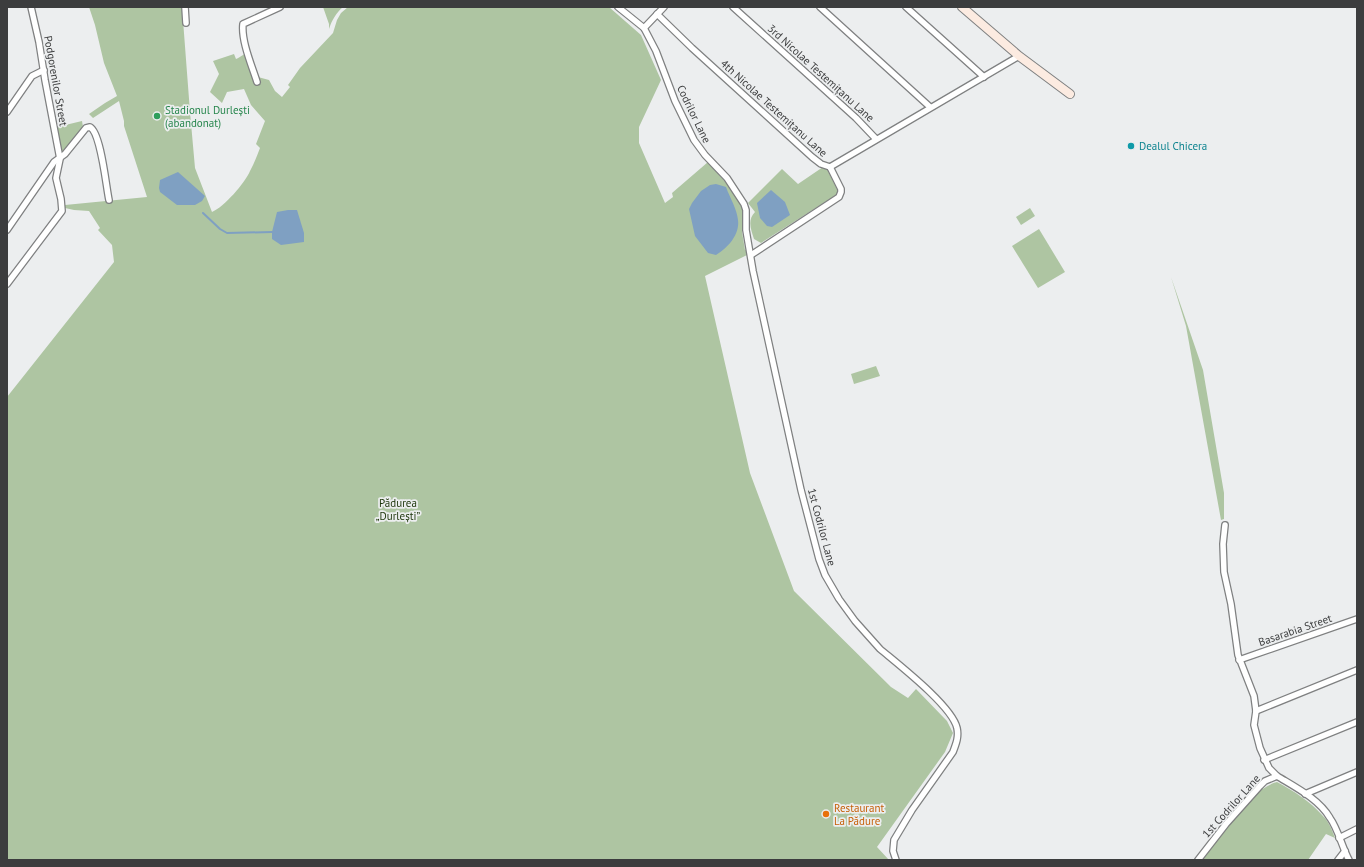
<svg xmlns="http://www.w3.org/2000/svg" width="1364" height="867" font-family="'PT Sans',sans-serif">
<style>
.green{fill:#aec5a2}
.water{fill:#7fa0c2}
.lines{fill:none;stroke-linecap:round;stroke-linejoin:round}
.stream{stroke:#7fa0c2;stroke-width:2}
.street-casing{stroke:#7f8081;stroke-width:8}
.secondary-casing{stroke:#7f8081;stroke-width:10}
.street{stroke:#fff;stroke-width:5.5}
.secondary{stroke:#fcebe1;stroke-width:8}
.leisure-dot{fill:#2e9e5b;stroke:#eceeef;stroke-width:1.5}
.culture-dot{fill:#0f9aa8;stroke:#eceeef;stroke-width:1.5}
.food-dot{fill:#e8710a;stroke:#eceeef;stroke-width:1.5}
.labels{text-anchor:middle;stroke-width:3.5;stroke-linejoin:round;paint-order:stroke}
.street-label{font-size:11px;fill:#3c3d3e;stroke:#eceeef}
.leisure-label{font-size:11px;fill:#27864d;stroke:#eceeef;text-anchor:start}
.culture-label{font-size:11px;fill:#0d838f;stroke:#eceeef;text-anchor:start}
.park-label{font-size:11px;fill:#1b3408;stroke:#eceeef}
.food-label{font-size:11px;fill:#c56008;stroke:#eceeef;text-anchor:start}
</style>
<rect width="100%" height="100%" fill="#eceeef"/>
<g class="green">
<path d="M89,7h93l8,105 5,56 17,44c12,-5 33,-29 38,-41 4,-7 7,-15 10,-23l-4,-4 9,-23 -14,-16 -7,-16 -17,3 -5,11 -12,-11 9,-18 -6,-13 21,-7 2,5c5,-2 8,-6 14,-7v4l8,21 11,3 6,11 7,6 8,-10 -2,-2 12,-17 33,-35 4,-13 4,-7 7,-6h261l32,28 20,45 -22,47v16l26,60 8,-6 -1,-4 36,-31 20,23 15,24 1,6 -2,17 3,18 2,-1v6l-42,21 45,197 44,118 97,96 17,11 8,-9 31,32 6,12 -8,19 -68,95 12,13h-882v-463l107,-135 -2,-17 -14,-15 2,-2 -11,-17 -15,-1 -9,-2v-3l82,-8 -23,-71v-5l-5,-20 -26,17 -4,-4 16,-11 12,-7 -13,-33 -9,-38z"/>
<path d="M323,7h20c-7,6 -11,13 -14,22v-5z"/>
<polygon points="82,121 83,127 65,151 61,152 57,127"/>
<path d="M823,167l5,4 10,20 -2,4 -75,48 -7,-4c-3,-9 -7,-19 1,-27l-7,-9 34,-34 16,15z"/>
<polygon points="1030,208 1035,216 1021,225 1016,217"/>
<polygon points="1039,229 1065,272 1038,288 1012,246"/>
<polygon points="1171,277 1203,370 1224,493 1224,519 1221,520 1186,326"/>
<polygon points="876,366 880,376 854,384 851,374"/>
<path d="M1277,782c17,9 34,20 46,34 6,6 9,14 12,22l-9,-4 -18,26h-108c17,-21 51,-72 77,-78z"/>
</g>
<g class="water">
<polygon points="178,172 205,196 202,201 195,205 177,205 160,192 159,188 160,180"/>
<path d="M716,184l10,3c4,11 11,22 12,33 2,14 -10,28 -22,35l-8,-2 -13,-17 -6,-27 3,-6 9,-12 9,-6z"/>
<polygon points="771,190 785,202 790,215 772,227 767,226 760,218 757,203"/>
<polygon points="288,210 297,210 304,233 304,242 281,245 272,239 272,232 277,212"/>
</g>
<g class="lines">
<polyline class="stream" points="203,213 220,229 227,233 272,232"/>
<g class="street-casing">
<g id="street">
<polyline points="185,7 186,23"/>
<path d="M618,7l26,21 12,23 19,50 19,39 11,15 22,23 17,26 2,6v20l7,41 48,219 18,69 6,16 14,24 16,22 25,28c19,16 72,57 77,79 2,9 -1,16 -4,24l-41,58 -18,30 -1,11 3,9"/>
<polyline points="733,7 856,118 876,139"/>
<polyline points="820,7 930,107"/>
<polyline points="906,7 984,77"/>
<polyline points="657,14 692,48 812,157 821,164 830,167"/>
<polyline points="644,28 664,7"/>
<path d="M257,82c-5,-16 -16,-41 -14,-58l37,-17"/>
<polyline points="7,112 32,76 44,70"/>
<polyline points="830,167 1019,56"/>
<path d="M7,230l47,-68 11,-8 21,-26 4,-1c11,6 16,59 19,73"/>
<polyline points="751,255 839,197 841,192 841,189 830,167"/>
<polyline points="7,284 62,211 61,199 56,178 60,159 45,80 39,42 31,7"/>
<polyline points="1225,525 1223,544 1224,572 1231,604 1238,655 1254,696 1256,711 1254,725 1260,748 1269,768 1277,776"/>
<polyline points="1239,660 1357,619"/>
<polyline points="1256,711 1357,670"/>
<polyline points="1264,760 1357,722"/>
<polyline points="1305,794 1357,772"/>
<polyline points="1339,838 1357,829"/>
<path d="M1198,860l28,-36 34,-38 5,-5 12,-5c18,11 42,23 53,42 8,11 12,29 19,42"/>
<polyline points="1338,860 1345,851"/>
</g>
</g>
<g class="secondary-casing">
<polyline id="secondary" points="962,7 1019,56 1070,94"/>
</g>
<use href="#street" class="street"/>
<use href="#secondary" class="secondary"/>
</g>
<circle class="leisure-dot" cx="157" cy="116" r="4"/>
<circle class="culture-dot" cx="1131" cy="146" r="4"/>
<circle class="food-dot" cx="826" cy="814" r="4"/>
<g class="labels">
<g class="street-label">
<text transform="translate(821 73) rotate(42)" y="4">3rd Nicolae Testemițanu Lane</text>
<text transform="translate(56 81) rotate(80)" y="4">Podgorenilor Street</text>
<text transform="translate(774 108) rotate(42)" y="4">4th Nicolae Testemițanu Lane</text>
<text transform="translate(694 114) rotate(64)" y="4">Codrilor Lane</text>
<text transform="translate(822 527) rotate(75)" y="4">1st Codrilor Lane</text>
<text transform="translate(1295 630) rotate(-19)" y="4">Basarabia Street</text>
<text transform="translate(1231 806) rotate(-48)" y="4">1st Codrilor Lane</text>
</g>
<g class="leisure-label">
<text x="165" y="114">Stadionul Durlești<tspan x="165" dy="13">(abandonat)</tspan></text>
</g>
<g class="culture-label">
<text x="1139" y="150">Dealul Chicera</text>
</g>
<g class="park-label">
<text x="398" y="507">Pădurea<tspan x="398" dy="13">„Durlești”</tspan></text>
</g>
<g class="food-label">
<text x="834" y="812">Restaurant<tspan x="834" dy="13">La Pădure</tspan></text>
</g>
</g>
<rect width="1364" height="867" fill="none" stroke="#3c3d3e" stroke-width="16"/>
</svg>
